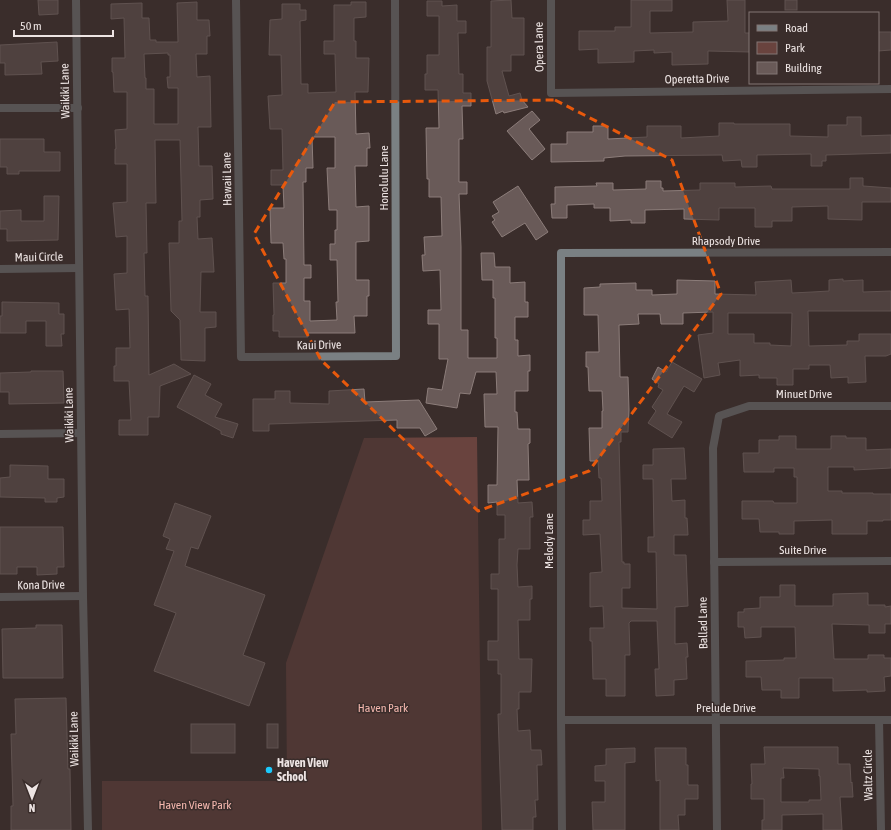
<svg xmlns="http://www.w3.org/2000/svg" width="891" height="830" font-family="'Asap Condensed',sans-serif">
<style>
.green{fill:#69433e}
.building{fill:#695a58;stroke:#8c7d7a;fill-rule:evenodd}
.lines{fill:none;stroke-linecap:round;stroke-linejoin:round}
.minor{stroke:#7a8083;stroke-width:8}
.marked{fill:none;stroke:#e8590c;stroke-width:3;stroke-dasharray:8 5;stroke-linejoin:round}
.poi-dot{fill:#1bc9fc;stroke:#3a2d2b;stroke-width:1.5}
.labels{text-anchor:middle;stroke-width:3;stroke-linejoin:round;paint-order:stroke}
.street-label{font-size:12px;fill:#ede4e3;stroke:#3a2d2b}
.park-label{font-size:12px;fill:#f3b6ad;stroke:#3a2d2b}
.poi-label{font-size:12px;font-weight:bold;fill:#ede4e3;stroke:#3a2d2b;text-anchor:start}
</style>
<rect width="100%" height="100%" fill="#3a2d2b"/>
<polygon class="green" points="477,437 482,830 102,830 102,781 287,781 286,663 364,438"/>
<g class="building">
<polygon points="38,0 58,0 58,14 39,15"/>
<polygon points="511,0 512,18 524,18 524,55 511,55 511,71 502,71 509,96 520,93 522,100 528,107 504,113 503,111 496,114 487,81 487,47 491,47 491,1"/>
<polygon points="631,0 672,0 672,11 650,11 650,33 693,32 693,22 728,21 727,0 745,0 745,33 750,33 750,52 708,51 708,64 672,65 672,52 654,53 654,50 634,51 634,62 598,63 598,49 579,50 579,31 615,31 615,27 631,27"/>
<rect x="785" y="0" width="12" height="10"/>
<polygon points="427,1 442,1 442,6 457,5 457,21 466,21 466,33 458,33 459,74 463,74 463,93 471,93 471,106 462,106 463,139 459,139 459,182 467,182 467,194 459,194 461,247 461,330 468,330 468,358 497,358 497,338 495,338 495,298 493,298 493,280 482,280 481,253 494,253 495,267 510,267 510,283 525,282 525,302 528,302 528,317 515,317 515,340 518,340 518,356 530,355 530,371 528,371 528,391 515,391 515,412 517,412 518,429 530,429 530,443 528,444 529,480 517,480 518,503 532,502 533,517 530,517 530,549 518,549 517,565 518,587 532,586 532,599 530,599 530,620 518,620 519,659 532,659 531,692 519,692 519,709 517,709 518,731 530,730 531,750 541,750 542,765 537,765 538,800 535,800 536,817 533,817 533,830 502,830 498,714 501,714 501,674 498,674 498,660 488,660 488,641 498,641 498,589 491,589 491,574 499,574 499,539 505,539 505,515 497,515 497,502 488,503 488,485 497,485 498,427 485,427 484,394 497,394 496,372 476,372 470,394 460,393 457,408 426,403 428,388 442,390 448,359 439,359 439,324 428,324 428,310 441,310 440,270 423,271 422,255 425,255 424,237 442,236 441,197 429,197 429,179 427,179 426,128 439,128 438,90 425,90 425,74 427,74 427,55 439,55 439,16 427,16"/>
<path d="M197,2v18h12l1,16h-3v18h-11l1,23 13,-1 1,51h-13l1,39h13l1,33 -13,1v17h-3l1,22 14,-1 2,34h-13l-1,40h16v15l-11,1v33l-24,-1 -1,-40 -9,-9 -2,-68h10v-22h3l-2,-81h-25l1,63h-10l1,50h-3l1,43h3l1,79 25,-11 17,10 -31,12 -1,31h-11v18h-29v-15h12l-2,-39h-15v-15h2v-18h14l-1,-39 -13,1 -2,-36 13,-1v-37l-11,1 -3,-34 14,-1v-38h-12v-15h1l-1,-19 12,-1v-37h-13l-1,-20h-1v-14h13l-1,-40 -13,1v-15l31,-1v15h7l1,22h6v2h22l-1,-39zM168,53v2h2v22h-3l1,11h10v36h-24v-35h-8v-11h-1l-1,-24z"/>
<path d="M351,2h15v15l-12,1v23h2v17h13l-1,34h-13l1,42 13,-1 1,15h-3v18h-12l1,41 13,-1v35l-13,1v38h13v16h-2v20h-13l1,17h-47v4h-29v-6h-6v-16h1l-1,-32h13v-24h-2l-1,-16h-12l-1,-35h14l-1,-23h-12v-15h12l-1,-41h-12l-2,-33 14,-1 -1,-40h-12l1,-35 12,-1v-15h18v6h6v10l-6,1 1,63h7v9l28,-1 -1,-38h-11v-13h10v-36h17zM312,137h23v31h-8l2,42h8v20h-2v14h-5v16h7l1,42h-2l1,18 -27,1v-20h-6v-23h7v-13h-7l-1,-83h3v-14h7z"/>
<polygon points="878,32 891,32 891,50 878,51"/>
<polygon points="57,42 58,61 41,62 42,74 5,75 5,63 0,63 0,45"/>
<polygon points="532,111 540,120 529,129 545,149 532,160 507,131"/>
<polygon points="847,117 861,117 861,136 891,135 891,153 826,155 826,161 822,161 822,166 811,166 811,154 757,155 757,167 742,167 741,160 723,161 722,155 625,156 604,158 604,161 551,162 551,144 567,144 567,132 593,132 593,126 608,126 608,139 647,137 647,126 681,126 681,138 719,136 719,123 734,123 734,124 790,124 790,136 828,137 828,125 847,125"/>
<polygon points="0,139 44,139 44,152 60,152 60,171 19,171 19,174 7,174 7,167 0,167"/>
<polygon points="850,178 863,178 863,186 891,188 891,202 862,202 862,220 828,219 828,206 792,207 792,221 772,221 772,227 755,227 755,208 719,208 719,220 684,219 684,209 645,210 645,223 631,223 631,220 610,221 610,208 594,208 594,204 567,205 567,218 552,218 551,204 555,204 555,187 597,186 596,183 613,183 613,190 646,189 646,181 661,181 661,188 663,188 663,191 700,190 700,183 735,183 735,187 771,186 772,189 850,189"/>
<polygon points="518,186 548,232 536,240 525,223 502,237 492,222 495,220 492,216 499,212 493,202"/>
<polygon points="44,196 59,196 58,240 7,241 7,229 0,229 0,211 21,210 21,221 44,221"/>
<path d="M843,279v2l20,-1v12l28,-1v20h-83l1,35 38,-1v-4h12v-7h32v20l-5,2h-21l1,26 -18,1v-6l-17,1 -1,-13h-21v4h-16v16h-16v-7h-18v-3l-19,1v-16l-22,3 2,12 -16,3 -6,-43 15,-2v-21l-30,1v11h-22l-1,-10h-22l1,10 -20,1 1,52h8l1,33 -1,22h-7v10h-2l3,120h2v2h6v24h-8v20l35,1 -1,-57h-8v-15h6l-1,-58h-10v-14h10v-16l31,-1 2,31h-15l1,22 13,-1v18h2l1,17h-14v20h12l2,51 -13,1v37l12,-1 1,14h-2l1,22 -13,1v15l-18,1 -1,-27h4l-2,-48h-26l-2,2 1,32h-5v41h-19v-17h-13l-1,-38h-2v-13h14l-1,-22 -13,1v-34l12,-1 -2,-38 -17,1v-15h7v-19h12l-1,-23h-2l-1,-17h-8l-1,-33h13v-17h1l-1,-20h-13l-1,-24h-2v-15h13l-1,-37h-14v-27l16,-1v-3l36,-1v7h16v5l25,-1v-14l38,1v13l41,1 -1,-13 36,-2 1,13 20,-1 17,-1v-11zM728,313h64l-1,33 -21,-1v-2h-16v-9h-26z"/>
<polygon points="2,302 59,303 59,314 64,314 64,334 61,334 62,346 46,346 46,321 26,321 26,333 0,333 0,316 2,316"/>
<polygon points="672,362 702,379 694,392 684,386 667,414 682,422 672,438 648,423 656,411 652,407 663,390 658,387 659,384 652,379 658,367 666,372"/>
<polygon points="31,371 63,371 64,403 9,404 9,392 0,392 0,373 31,372"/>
<polygon points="194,375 211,384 205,395 222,404 215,417 238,424 233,438 221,434 221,431 177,407"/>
<polygon points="364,389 365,402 419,400 437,429 425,436 420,428 397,428 397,420 269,424 269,431 253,431 253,399 275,399 275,391 290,391 290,403 329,404 329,391"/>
<polygon points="779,436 796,436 796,449 831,449 831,436 846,436 846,438 866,438 866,450 891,449 891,468 854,470 854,467 828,467 828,491 842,491 842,493 873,493 873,494 891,494 891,520 883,520 883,521 867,521 867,534 832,534 832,520 794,521 794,534 779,534 779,532 760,532 759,519 742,519 742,501 773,501 774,503 797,503 797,477 794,477 794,468 774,468 774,472 744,472 743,453 759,453 759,440 779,440"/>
<polygon points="10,465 48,466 48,479 64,479 64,497 57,498 57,502 45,502 45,498 0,497 0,478 10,477"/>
<polygon points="175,503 211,516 198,549 191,547 185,566 265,595 243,655 265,663 249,706 154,671 176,613 154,605 174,551 166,549 170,539 163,536"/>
<polygon points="0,527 63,527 64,567 57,567 57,574 37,575 37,567 17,567 17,574 0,574"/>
<polygon points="780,585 795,585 795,606 833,606 833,594 868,593 868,605 885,605 885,607 891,606 891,624 885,624 885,633 869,633 869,625 832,624 834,659 868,659 868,655 884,655 884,658 891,658 891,676 884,677 885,691 867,692 867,690 833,691 833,678 799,678 799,698 781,698 781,690 762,690 761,677 746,677 746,661 784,660 784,658 796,658 795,627 761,627 761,637 745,638 744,627 738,627 738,612 744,612 744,609 760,608 760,597 780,597"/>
<polygon points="36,625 62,625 63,678 3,678 2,629 36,628"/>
<polygon points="66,698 68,769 70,769 71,830 11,830 11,806 13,806 11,734 16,734 15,699"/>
<rect x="191" y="724" width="44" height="29"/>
<rect x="267" y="724" width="11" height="24"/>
<path d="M764,747h74v17h12l1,19 1,-1 1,15h-13l2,33h-19v-16l-41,1v15h-20v-10h2v-21h-13v-15h1l-1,-20h14zM783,768l36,1v7h1l1,24h-12v2h-28v-24h3z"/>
<polygon points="635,748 635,762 625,763 625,830 593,830 592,802 605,802 605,781 595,781 595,766 606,765 606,749"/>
<polygon points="655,748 686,748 686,765 688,765 688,785 698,785 698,799 685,799 685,815 678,815 679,830 660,830 660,780 656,781"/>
</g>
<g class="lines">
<g class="minor">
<polyline points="76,0 83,596 88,830"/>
<polyline points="236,0 241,357 396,356 395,0"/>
<polyline points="551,0 551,93 891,89"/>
<polyline points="0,108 78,108"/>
<polyline points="0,269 79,268"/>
<polyline points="0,434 81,433"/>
<polyline points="714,562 891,561"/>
<polyline points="0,597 83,596"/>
<polyline points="561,720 891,720"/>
<polyline points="879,720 881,830"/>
<polyline points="562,830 561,720 561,253 891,252"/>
<polyline points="717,830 713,448 719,416 749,406 891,406"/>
</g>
</g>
<path d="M0 0H891V830H0ZM555,100l117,60 49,134 -132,177 -111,40 -157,-151 -67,-126 81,-132z" fill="#3a2d2b" fill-opacity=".55" fill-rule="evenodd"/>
<path class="marked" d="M555,100l117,60 49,134 -132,177 -111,40 -157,-151 -67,-126 81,-132z"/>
<circle class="poi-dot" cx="269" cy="770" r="4"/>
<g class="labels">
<g class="street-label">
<text transform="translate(539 47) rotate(-91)" y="4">Opera Lane</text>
<text transform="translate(697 79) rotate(-1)" y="4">Operetta Drive</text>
<text transform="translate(65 91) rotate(-91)" y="4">Waikiki Lane</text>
<text transform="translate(384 178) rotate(-90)" y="4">Honolulu Lane</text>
<text transform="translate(227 179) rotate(-91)" y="4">Hawaii Lane</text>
<text x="726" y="245">Rhapsody Drive</text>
<text transform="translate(39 257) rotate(-1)" y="4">Maui Circle</text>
<text transform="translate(319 345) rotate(-1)" y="4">Kaui Drive</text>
<text x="804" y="398">Minuet Drive</text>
<text transform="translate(69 415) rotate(-91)" y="4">Waikiki Lane</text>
<text transform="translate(549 541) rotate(-90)" y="4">Melody Lane</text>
<text x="803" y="554">Suite Drive</text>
<text transform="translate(41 585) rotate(-1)" y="4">Kona Drive</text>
<text transform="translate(703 623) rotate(-91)" y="4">Ballad Lane</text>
<text x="726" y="712">Prelude Drive</text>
<text transform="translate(74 739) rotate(-91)" y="4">Waikiki Lane</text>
<text transform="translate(868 775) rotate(-91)" y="4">Waltz Circle</text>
</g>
<g class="park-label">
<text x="383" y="712">Haven Park</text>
<text x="195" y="809">Haven View Park</text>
</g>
<g class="poi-label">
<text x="277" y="767">Haven View<tspan x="277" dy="14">School</tspan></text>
</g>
</g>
<rect x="749" y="12" width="130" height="72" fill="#3a2d2b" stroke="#827675"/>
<rect x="757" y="25" width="20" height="6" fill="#7a8083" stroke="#827675"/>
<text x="785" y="32" font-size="12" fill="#ede4e3">Road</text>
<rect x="757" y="42" width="20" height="12" fill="#69433e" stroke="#827675"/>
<text x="785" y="52" font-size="12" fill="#ede4e3">Park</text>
<rect x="757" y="62" width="20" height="12" fill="#695a58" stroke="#827675"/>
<text x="785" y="72" font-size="12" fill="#ede4e3">Building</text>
<g transform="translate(32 798) rotate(180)" stroke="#3a2d2b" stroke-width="3" paint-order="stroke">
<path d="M0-3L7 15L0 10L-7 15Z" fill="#ede4e3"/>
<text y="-6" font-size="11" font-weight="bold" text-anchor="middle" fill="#ede4e3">N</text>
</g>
<path d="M14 30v6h99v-6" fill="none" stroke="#ede4e3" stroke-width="2"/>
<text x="20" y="30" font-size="12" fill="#ede4e3" stroke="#3a2d2b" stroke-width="3" paint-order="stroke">50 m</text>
</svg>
